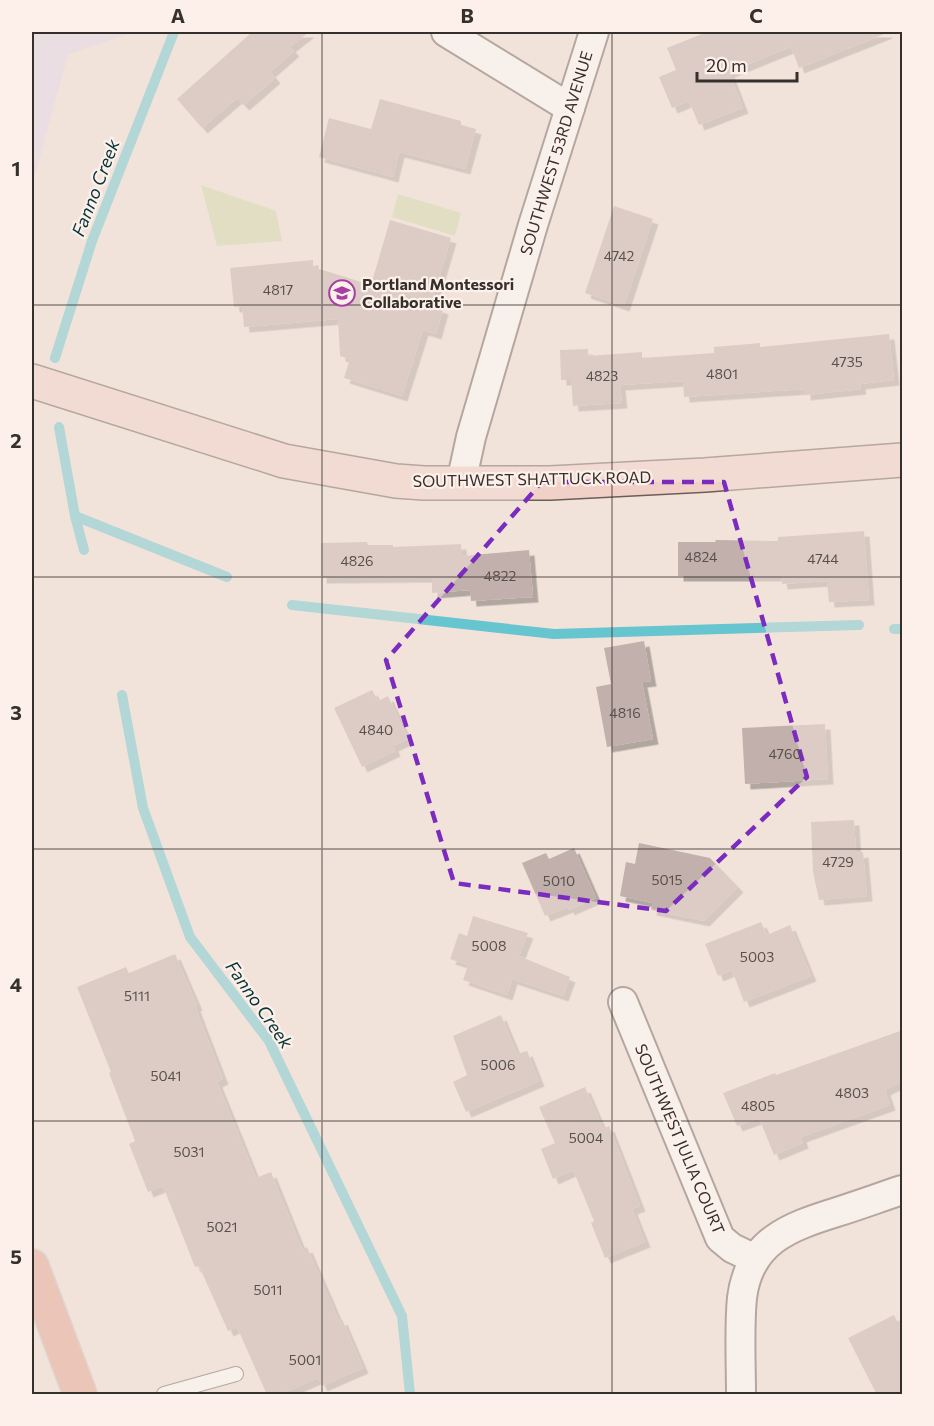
<svg xmlns="http://www.w3.org/2000/svg" width="934" height="1426" font-family="Commissioner,sans-serif">
<style>
.commercial{fill:#dfd8ee}
.green{fill:#cdd8a9}
.lines{fill:none;stroke-linecap:round;stroke-linejoin:round}
.stream{stroke:#67c5d0;stroke-width:10}
.building{fill:#c1b0ac;filter:url(#shadow)}
.lane-casing{stroke:#6b5e57;stroke-width:16}
.street-casing{stroke:#6b5e57;stroke-width:32}
.secondary-casing{stroke:#6b5e57;stroke-width:36}
.primary-casing{stroke:#c7c5c4;stroke-width:36}
.lane{stroke:#fff;stroke-width:14}
.street{stroke:#fff;stroke-width:28}
.secondary{stroke:#f1d1c7;stroke-width:33}
.primary{stroke:#e2a38f;stroke-width:33}
.marked{fill:none;stroke:#7b2cbf;stroke-width:4.5;stroke-dasharray:12 8;stroke-linejoin:round}
.grid{fill:none;stroke:#36302c;stroke-width:1.5;stroke-opacity:0.55}
.labels{text-anchor:middle;stroke-width:4.5;stroke-linejoin:round;paint-order:stroke}
.number-label{font-size:14px;fill:#59504c}
.street-label{font-size:16px;fill:#36302c;stroke:#fdf0ea}
.poi-label{font-size:16px;font-weight:bold;fill:#36302c;stroke:#fdf0ea;text-anchor:start}
.water-label{font-size:18px;font-style:italic;fill:#053439;stroke:#fdf0ea}
.neatline{fill:none;stroke:#36302c;stroke-width:2}
.grid-label{font-size:20px;text-anchor:middle;font-weight:bold;fill:#36302c}
</style>
<defs>
<filter id="shadow"><feDropShadow dx="5.5" dy="5.5" stdDeviation="0" flood-color="#0004"/></filter>
</defs>
<rect width="100%" height="100%" fill="#f2e3da"/>
<polygon class="commercial" points="32,32 134,32 68,55 32,187"/>
<g class="green">
<polygon points="201,185 276,211 282,241 217,246"/>
<polygon points="398,194 461,213 455,236 392,217"/>
</g>
<g class="lines">
<g class="stream">
<polyline points="55,358 92,241 174,32"/>
<polyline points="59,427 75,516 84,550"/>
<polyline points="75,516 227,577"/>
<polyline points="292,605 554,634 859,625"/>
<polyline points="894,629 902,629"/>
<polyline points="122,695 143,808 190,937 269,1041 402,1316 410,1394"/>
</g>
</g>
<g class="building">
<polygon points="252,32 309,32 290,47 294,51 270,72 275,78 244,105 237,98 202,128 177,99"/>
<polygon points="707,32 887,32 887,33 799,68 791,47 729,72 743,108 699,125 689,101 672,108 659,77 676,70 667,48"/>
<polygon points="380,99 461,121 461,125 476,129 465,169 399,152 393,177 319,157 329,118 371,129"/>
<polygon points="614,206 653,219 624,306 585,293"/>
<polygon points="390,220 451,238 431,305 443,309 436,334 423,330 402,396 344,378 350,359 340,356 338,319 244,327 242,306 234,307 230,268 313,260 313,267 371,285"/>
<polygon points="889,334 894,380 860,384 861,389 805,395 805,389 684,397 683,381 620,385 622,403 573,406 571,380 561,380 560,350 588,349 588,356 642,352 642,358 714,353 714,347 760,343 760,347"/>
<polygon points="864,531 869,600 829,602 827,581 782,584 781,576 678,576 678,542 716,542 715,540 778,541 778,537"/>
<polygon points="367,542 368,545 393,545 393,547 461,544 462,556 529,550 533,597 471,601 470,590 432,593 432,577 321,578 321,543"/>
<polygon points="644,641 651,681 642,682 653,739 607,747 596,687 611,684 604,648"/>
<polygon points="372,690 378,701 388,696 408,739 393,746 395,751 362,767 334,708"/>
<polygon points="825,724 828,779 745,784 742,728"/>
<polygon points="854,820 856,853 863,852 867,896 819,900 813,872 811,822"/>
<polygon points="639,843 710,858 738,887 704,921 651,910 653,903 620,896 626,862 635,864"/>
<polygon points="574,848 596,898 569,910 568,907 545,916 522,863 546,853 549,859"/>
<polygon points="473,916 528,933 519,956 570,977 563,996 512,979 507,995 463,980 468,965 450,959 459,933 467,936"/>
<polygon points="761,922 767,935 790,925 811,976 744,1002 732,970 718,976 705,944"/>
<polygon points="175,954 197,1005 195,1006 223,1079 217,1082 256,1178 271,1172 302,1249 307,1247 339,1321 342,1319 363,1368 322,1386 318,1378 279,1395 267,1395 237,1327 228,1331 199,1266 195,1267 163,1186 148,1192 129,1144 135,1141 109,1073 111,1072 77,987 126,967 129,973"/>
<polygon points="501,1015 517,1054 527,1051 539,1081 466,1112 453,1082 467,1075 453,1036"/>
<polygon points="903,1030 903,1081 885,1090 890,1105 801,1137 803,1143 774,1155 759,1118 737,1126 723,1093 775,1073 776,1075"/>
<polygon points="585,1087 603,1129 609,1126 640,1206 632,1209 645,1242 605,1258 591,1223 594,1221 573,1170 553,1179 541,1149 555,1143 539,1107"/>
<polygon points="894,1315 903,1332 903,1395 877,1395 848,1338"/>
</g>
<g class="lines">
<g class="lane-casing">
<polyline id="lane" points="164,1394 236,1374"/>
</g>
<g class="street-casing">
<g id="street">
<polyline points="446,32 570,108"/>
<polyline points="461,483 471,437 533,225 594,32"/>
<polyline points="623,1002 720,1238 732,1248 755,1259"/>
<path d="M741,1394c0,-29 -2,-67 1,-96 7,-57 47,-71 95,-86 22,-7 44,-15 65,-22"/>
</g>
</g>
<g class="secondary-casing">
<polyline id="secondary" points="32,381 284,461 396,481 424,483 550,483 705,475 902,460"/>
</g>
<g class="primary-casing">
<polyline id="primary" points="32,1266 80,1394"/>
</g>
<use href="#lane" class="lane"/>
<use href="#street" class="street"/>
<use href="#secondary" class="secondary"/>
<use href="#primary" class="primary"/>
</g>
<path d="M0 0H934V1426H0ZM542,482h182l83,295 -141,134 -212,-28 -68,-223z" fill="#f2e3da" fill-opacity=".55" fill-rule="evenodd"/>
<path class="marked" d="M542,482h182l83,295 -141,134 -212,-28 -68,-223z"/>
<path class="grid" d="M322,32v1362M612,32v1362M32,305h870M32,577h870M32,849h870M32,1121h870"/>
<defs>
<g id="school-ring" transform="scale(1.35)"><circle r="9.5" fill="#fdf0ea" stroke="#a73fa3" stroke-width="1.5"/><path d="M0-5L7-2L0 1L-7-2ZM-4 1L0 2.5L4 1V4Q0 6-4 4Z" fill="#a73fa3"/></g>
</defs>
<g fill-rule="evenodd">
<use href="#school-ring" x="342" y="293"/>
</g>
<g class="labels">
<g class="number-label">
<text x="619" y="261">4742</text>
<text x="278" y="295">4817</text>
<text x="847" y="367">4735</text>
<text x="722" y="379">4801</text>
<text x="602" y="381">4823</text>
<text x="701" y="562">4824</text>
<text x="823" y="564">4744</text>
<text x="357" y="566">4826</text>
<text x="500" y="581">4822</text>
<text x="625" y="718">4816</text>
<text x="376" y="735">4840</text>
<text x="785" y="759">4760</text>
<text x="838" y="867">4729</text>
<text x="667" y="885">5015</text>
<text x="559" y="886">5010</text>
<text x="489" y="951">5008</text>
<text x="757" y="962">5003</text>
<text x="137" y="1001">5111</text>
<text x="498" y="1070">5006</text>
<text x="166" y="1081">5041</text>
<text x="852" y="1098">4803</text>
<text x="758" y="1111">4805</text>
<text x="586" y="1143">5004</text>
<text x="189" y="1157">5031</text>
<text x="222" y="1232">5021</text>
<text x="268" y="1295">5011</text>
<text x="305" y="1365">5001</text>
</g>
<g class="street-label">
<text transform="translate(556 153) rotate(-73)" y="6">SOUTHWEST 53RD AVENUE</text>
<text transform="translate(532 479) rotate(-1)" y="6">SOUTHWEST SHATTUCK ROAD</text>
<text transform="translate(680 1139) rotate(67)" y="6">SOUTHWEST JULIA COURT</text>
</g>
<g class="poi-label">
<text x="362" y="290">Portland Montessori<tspan x="362" dy="18">Collaborative</tspan></text>
</g>
<g class="water-label">
<text transform="translate(96 188) rotate(-69)" y="6">Fanno Creek</text>
<text transform="translate(259 1005) rotate(55)" y="6">Fanno Creek</text>
</g>
</g>
<rect width="934" height="1426" fill="none" stroke="#fdf0ea" stroke-width="66"/>
<path d="M697 72v9h100v-9" fill="none" stroke="#36302c" stroke-width="3"/>
<text x="706" y="72" font-size="18" fill="#36302c" stroke="#fdf0ea" stroke-width="4.5" paint-order="stroke">20 m</text>
<rect x="33" y="33" width="868" height="1360" class="neatline"/>
<g class="grid-label">
<text x="178" y="23">A</text>
<text x="467" y="23">B</text>
<text x="756" y="23">C</text>
<text x="16" y="176">1</text>
<text x="16" y="448">2</text>
<text x="16" y="720">3</text>
<text x="16" y="992">4</text>
<text x="16" y="1264">5</text>
</g>
</svg>
